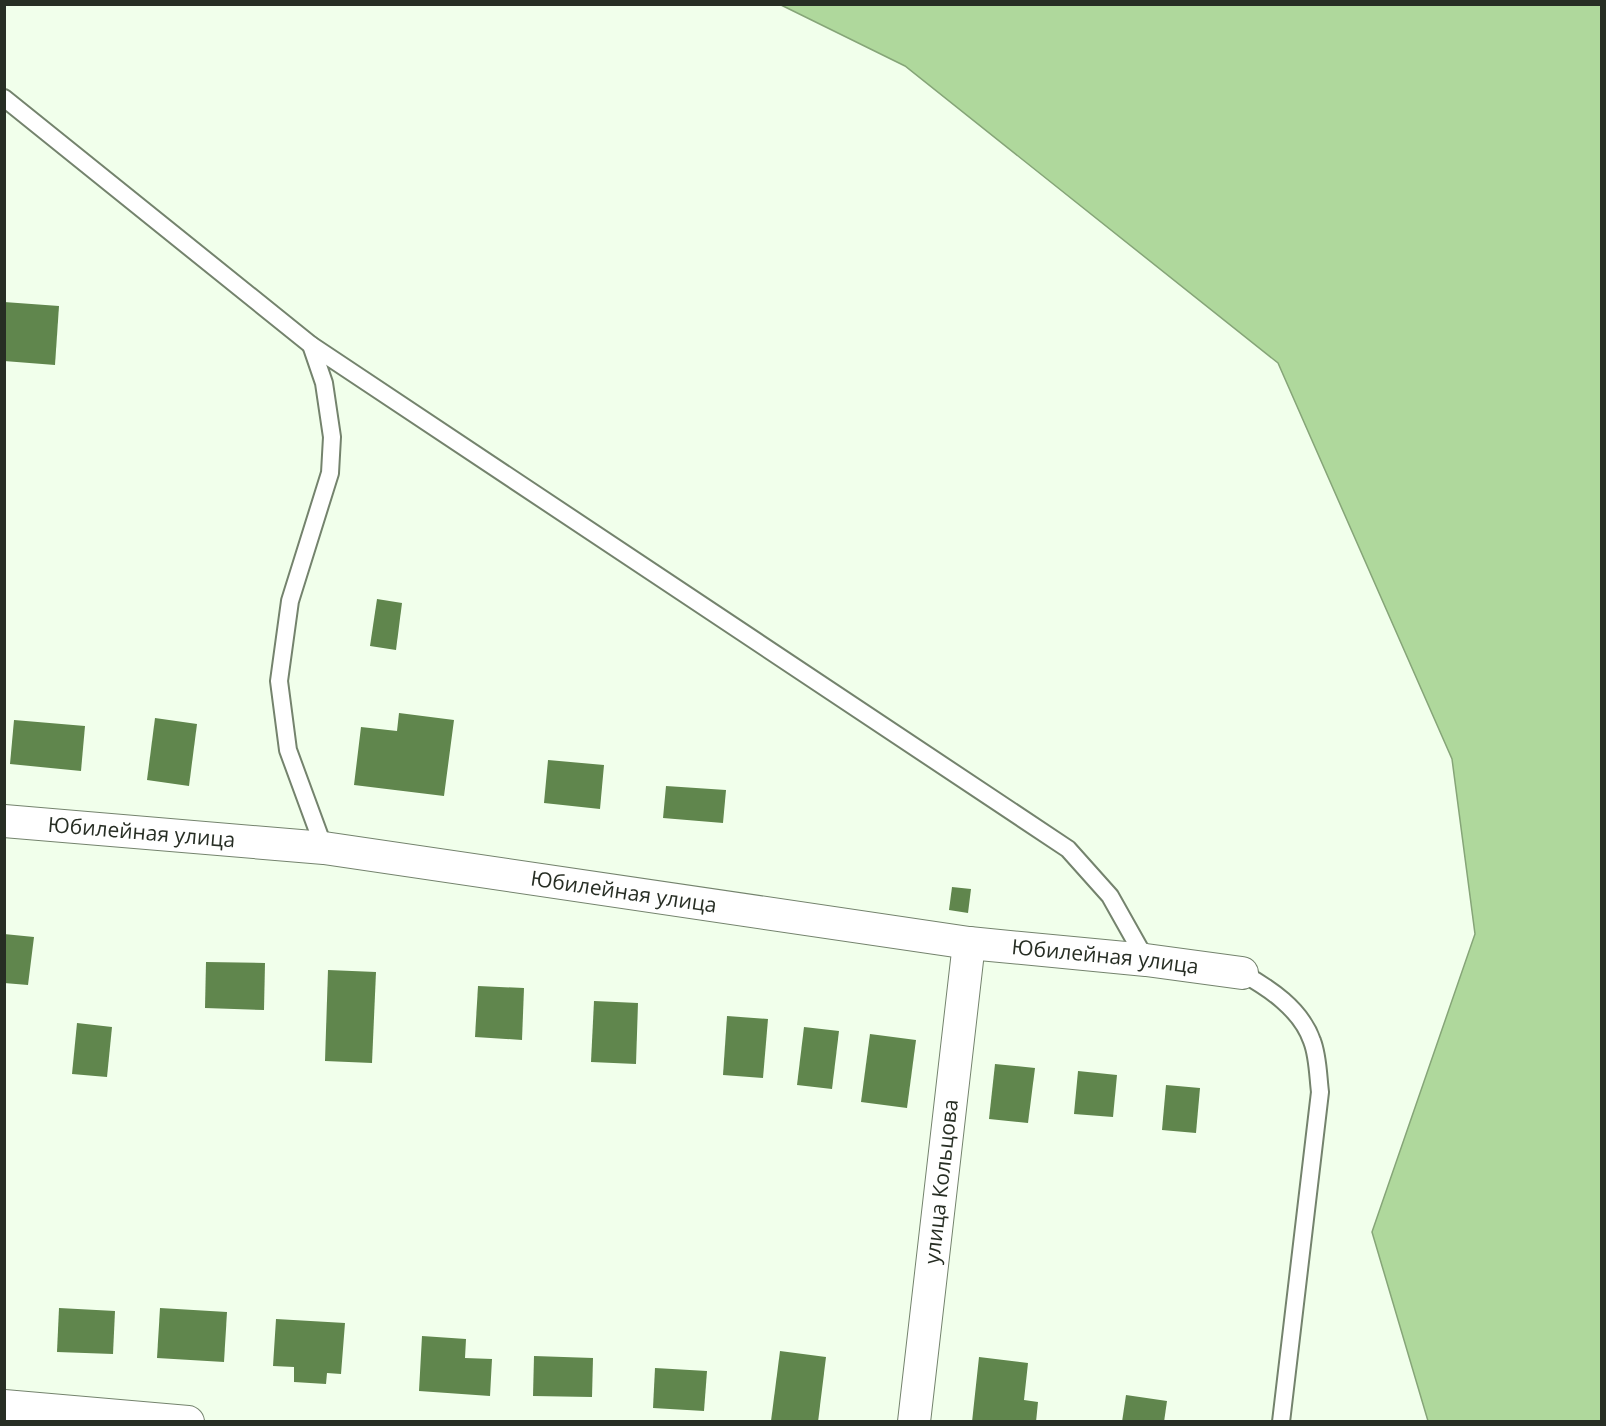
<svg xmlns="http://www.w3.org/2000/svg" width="1606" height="1426" font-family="'Open Sans',sans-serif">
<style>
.water{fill:#afd89c;stroke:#86a578;stroke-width:1.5}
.building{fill:#60864d}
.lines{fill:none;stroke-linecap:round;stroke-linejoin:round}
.service-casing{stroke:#74836d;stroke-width:20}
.minor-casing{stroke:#74836d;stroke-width:34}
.service{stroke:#fff;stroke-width:16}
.minor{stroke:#fff;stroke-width:32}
.labels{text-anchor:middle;stroke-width:4.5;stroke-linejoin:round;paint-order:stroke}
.street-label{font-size:21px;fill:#272e24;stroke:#fff}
</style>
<rect width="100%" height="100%" fill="#f1ffeb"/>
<polygon class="water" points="781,5 1601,5 1601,1421 1428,1421 1372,1232 1475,934 1452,759 1278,363 905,66"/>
<g class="building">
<polygon points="4,302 59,306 55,365 4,361"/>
<polygon points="377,599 402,603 396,650 370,646"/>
<polygon points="399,713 454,720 444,796 354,785 361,727 397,731"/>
<polygon points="155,718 197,724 189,786 147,780"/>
<polygon points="14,720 85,726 81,771 10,764"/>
<polygon points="548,760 604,765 600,809 544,803"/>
<polygon points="666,786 726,790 723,823 663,818"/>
<polygon points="952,887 971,889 968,913 949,910"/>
<polygon points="4,934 34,937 28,985 4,983"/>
<polygon points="206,962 265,963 264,1010 205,1008"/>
<polygon points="328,970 376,972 372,1063 325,1061"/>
<polygon points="478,986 524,988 522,1040 475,1037"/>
<polygon points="594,1001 638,1003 636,1064 591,1062"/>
<polygon points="727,1016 768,1019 763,1078 723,1075"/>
<polygon points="77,1023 112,1027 107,1077 72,1074"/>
<polygon points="804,1027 839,1031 832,1089 797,1085"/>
<polygon points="870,1034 916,1040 907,1108 861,1102"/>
<polygon points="995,1064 1035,1068 1028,1123 989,1119"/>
<polygon points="1078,1071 1117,1075 1113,1117 1074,1114"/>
<polygon points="1166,1085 1200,1088 1196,1133 1162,1130"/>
<polygon points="59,1308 115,1311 113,1354 57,1352"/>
<polygon points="160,1308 227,1312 224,1362 157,1358"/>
<polygon points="276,1319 345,1323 341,1374 327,1373 326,1384 294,1382 294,1367 273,1366"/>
<polygon points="422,1336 466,1339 465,1358 492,1359 490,1396 419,1391"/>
<polygon points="780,1351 826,1357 818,1422 771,1421"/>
<polygon points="534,1356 593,1358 592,1397 533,1396"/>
<polygon points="979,1357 1028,1363 1024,1400 1038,1402 1036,1422 972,1422"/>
<polygon points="655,1368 707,1371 704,1411 653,1408"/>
<polygon points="1126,1395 1167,1401 1164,1422 1122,1422"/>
</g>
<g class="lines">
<g class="service-casing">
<g id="service">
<polyline points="4,98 311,345 1068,849 1110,896 1146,960"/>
<polyline points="311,345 324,383 332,437 330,473 290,601 279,681 288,750 324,848"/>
<path d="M1242,973c27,15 59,36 70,68 6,15 6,35 8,51l-39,330"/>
</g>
</g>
<g class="minor-casing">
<g id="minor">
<path id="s1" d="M4,821l320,27 645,95 177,17 96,13"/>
<polyline points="4,1406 188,1422"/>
<path id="s2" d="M914,1422l55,-479"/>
</g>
</g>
<use href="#service" class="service"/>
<use href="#minor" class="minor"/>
</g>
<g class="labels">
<g class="street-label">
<text dy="7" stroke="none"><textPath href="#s1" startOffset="138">Юбилейная улица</textPath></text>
<text dy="7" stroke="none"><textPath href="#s1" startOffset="624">Юбилейная улица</textPath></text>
<text dy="7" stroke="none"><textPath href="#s1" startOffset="1110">Юбилейная улица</textPath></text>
<text dy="7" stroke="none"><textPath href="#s2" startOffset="242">улица Кольцова</textPath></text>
</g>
</g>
<rect width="1606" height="1426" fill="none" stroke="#272e24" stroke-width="12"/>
</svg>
